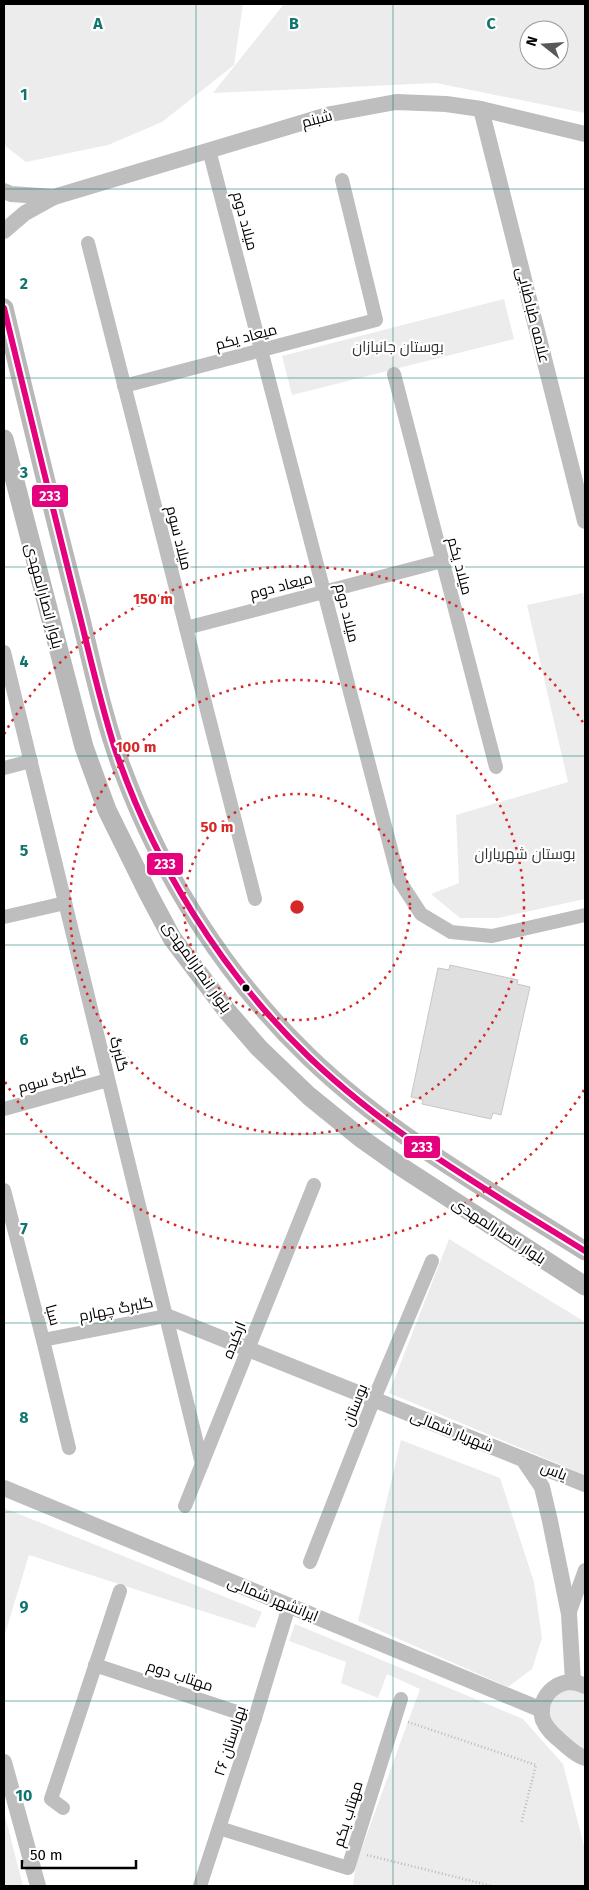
<svg xmlns="http://www.w3.org/2000/svg" width="589" height="1890" font-family="'Fira Sans',Cairo,sans-serif">
<style>
.green{fill:#ececec;fill-rule:evenodd}
.building{fill:#dfdfdf;stroke:#c7c7c7}
.lines{fill:none;stroke-linecap:round;stroke-linejoin:round}
.path{stroke:#b9b9b9;stroke-width:2.5;stroke-dasharray:1 2.5;stroke-linecap:butt}
.minor{stroke:#bebebe;stroke-width:14}
.tertiary{stroke:#bebebe;stroke-width:16}
.secondary{stroke:#b8b8b8;stroke-width:19}
.bus-1-casing{stroke:#fff;stroke-width:10}
.bus-1{stroke:#e5007d;stroke-width:6}
.grid{fill:none;stroke:#0f766e;stroke-width:1;stroke-opacity:0.55}
.ring{fill:none;stroke:#d62828;stroke-width:2.5;stroke-dasharray:2.5 5}
.bus-dot{fill:#000;stroke:#fff;stroke-width:2}
.labels{text-anchor:middle;stroke-width:4.5;stroke-linejoin:round;paint-order:stroke}
.street-label{font-size:15px;fill:#000;stroke:#fff}
.park-label{font-size:15px;fill:#333;stroke:#fff}
.grid-label{font-size:16px;text-anchor:middle;font-weight:bold;fill:#0f766e;stroke:#fff;stroke-width:4.5;stroke-linejoin:round;paint-order:stroke}
.centre{fill:#d62828;stroke:#fff;stroke-width:2.5}
.ring-label{font-size:15px;text-anchor:middle;font-weight:bold;fill:#d62828;stroke:#fff;stroke-width:4.5;stroke-linejoin:round;paint-order:stroke}
.line-badge{stroke:#fff;stroke-width:2}
.badge-label{font-size:14px;text-anchor:middle;font-weight:bold;fill:#fff}
</style>
<rect width="100%" height="100%" fill="#fff"/>
<g class="green">
<polygon points="4,4 243,4 234,65 162,122 108,145 26,162 4,145"/>
<path d="M284,4h301v109l-149,-30 -223,10zM529,30h30v30h-30z"/>
<polygon points="504,299 514,339 292,395 282,356"/>
<polygon points="583,593 585,603 585,899 498,918 460,918 431,894 459,883 456,815 568,782 527,605"/>
<polygon points="449,1239 585,1322 585,1475 389,1393"/>
<polygon points="401,1440 500,1478 534,1582 542,1638 532,1669 508,1687 358,1621"/>
<polygon points="4,1508 262,1612 255,1628 29,1555 4,1637"/>
<polygon points="295,1624 523,1719 563,1764 585,1850 585,1886 353,1886 356,1864 420,1689 387,1674 378,1698 341,1683 346,1662 289,1641"/>
<polygon points="571,1686 585,1693 585,1750 581,1749 551,1722 547,1716 554,1693"/>
<polygon points="4,1812 23,1886 4,1886"/>
</g>
<polygon class="building" points="450,965 518,980 517,984 530,987 501,1115 493,1113 491,1119 422,1104 423,1100 411,1097 438,968 449,970"/>
<g class="lines">
<g class="path">
<polyline points="408,1722 536,1765 521,1824"/>
<polyline points="367,1855 492,1886"/>
</g>
<g class="minor">
<polyline points="209,150 399,880 421,914 451,932 492,936 585,915"/>
<polyline points="88,243 255,899"/>
<polyline points="394,374 496,767"/>
<polyline points="124,386 376,320 342,180"/>
<polyline points="186,628 442,561"/>
<polyline points="4,652 202,1464"/>
<polyline points="4,768 31,761"/>
<polyline points="4,917 65,903"/>
<polyline points="4,1109 108,1080"/>
<polyline points="4,1190 43,1340 69,1448"/>
<polyline points="43,1340 166,1316"/>
<polyline points="185,1506 314,1185"/>
<polyline points="310,1562 374,1399 432,1261"/>
<polyline points="569,1614 585,1570"/>
<polyline points="95,1665 255,1718"/>
<polyline points="63,1808 51,1799 120,1591"/>
<polyline points="219,1828 348,1868 401,1699"/>
<polyline points="200,1886 255,1718 289,1606"/>
</g>
<g class="tertiary">
<polyline points="481,109 585,521"/>
<polyline points="4,191 11,194 54,197"/>
<polyline points="4,231 25,213 54,197 331,114 396,102 446,104 481,109 585,134"/>
<polyline points="166,1316 585,1484"/>
<polyline points="523,1459 542,1487 550,1521 569,1614 573,1682"/>
<polyline points="4,1488 542,1710"/>
<path d="M585,1686c-22,-13 -50,9 -42,34 4,10 12,16 20,23 7,6 13,12 22,15"/>
<polyline points="4,1762 38,1886"/>
</g>
<g class="secondary">
<path d="M4,308c23,96 46,193 71,288 15,57 27,121 48,175 40,107 103,206 186,286 81,78 181,134 276,194"/>
<polyline points="4,439 84,747 107,810 149,895 172,938 227,1011 259,1048 309,1096 362,1139 403,1168 585,1286"/>
</g>
<g class="bus-1-casing">
<path id="bus-1" d="M4,308c23,96 47,193 71,289 13,50 24,102 40,152 39,115 106,223 194,308 81,78 181,135 276,194"/>
</g>
<use href="#bus-1" class="bus-1"/>
</g>
<path class="grid" d="M196,4v1882M393,4v1882M4,189h581M4,378h581M4,567h581M4,756h581M4,945h581M4,1134h581M4,1323h581M4,1512h581M4,1701h581"/>
<g class="ring">
<circle cx="297" cy="907" r="113"/>
<circle cx="297" cy="907" r="227"/>
<path d="M584 1090A340 340 0 0 1 4 1080M4 734A340 340 0 0 1 584 724"/>
</g>
<circle class="bus-dot" cx="246" cy="988" r="4.5"/>
<g class="labels">
<g class="street-label">
<text transform="translate(317 119) rotate(-15)" y="5">شبنم</text>
<text transform="translate(245 221) rotate(75)" y="5">میلاد دوم</text>
<text transform="translate(533 315) rotate(76)" y="5">علامه طباطبایی</text>
<text transform="translate(246 337) rotate(-15)" y="5">میعاد یکم</text>
<text transform="translate(179 538) rotate(76)" y="5">میلاد سوم</text>
<text transform="translate(460 566) rotate(75)" y="5">میلاد یکم</text>
<text transform="translate(281 586) rotate(-15)" y="5">میعاد دوم</text>
<text transform="translate(44 596) rotate(75)" y="5">بلوار انصارالمهدی</text>
<text transform="translate(347 613) rotate(76)" y="5">میلاد دوم</text>
<text transform="translate(197 967) rotate(55)" y="5">بلوار انصارالمهدی</text>
<text transform="translate(119 1054) rotate(76)" y="5">گلبرگ</text>
<text transform="translate(52 1079) rotate(-15)" y="5">گلبرگ سوم</text>
<text transform="translate(499 1231) rotate(33)" y="5">بلوار انصارالمهدی</text>
<text transform="translate(116 1309) rotate(-11)" y="5">گلبرگ چهارم</text>
<text transform="translate(53 1315) rotate(75)" y="5">سبا</text>
<text transform="translate(234 1340) rotate(-68)" y="5">ارکیده</text>
<text transform="translate(355 1405) rotate(-68)" y="5">بوستان</text>
<text transform="translate(452 1431) rotate(22)" y="5">شهریار شمالی</text>
<text transform="translate(554 1471) rotate(22)" y="5">یاس</text>
<text transform="translate(273 1599) rotate(22)" y="5">ایرانشهر شمالی</text>
<text transform="translate(180 1676) rotate(18)" y="5">مهتاب دوم</text>
<text transform="translate(230 1741) rotate(-72)" y="5">بهارستان ۲۶</text>
<text transform="translate(348 1814) rotate(-73)" y="5">مهتاب یکم</text>
</g>
<g class="park-label">
<text x="398" y="352">بوستان جانبازان</text>
<text x="525" y="859">بوستان شهریاران</text>
</g>
</g>
<g class="grid-label">
<text x="98" y="29">A</text>
<text x="294" y="29">B</text>
<text x="491" y="29">C</text>
<text x="24" y="100">1</text>
<text x="24" y="289">2</text>
<text x="24" y="478">3</text>
<text x="24" y="667">4</text>
<text x="24" y="856">5</text>
<text x="24" y="1045">6</text>
<text x="24" y="1234">7</text>
<text x="24" y="1423">8</text>
<text x="24" y="1612">9</text>
<text x="24" y="1801">10</text>
</g>
<circle cx="297" cy="907" r="8" class="centre"/>
<g class="ring-label">
<text x="153" y="604">150 m</text>
<text x="136" y="752">100 m</text>
<text x="217" y="832">50 m</text>
</g>
<g class="line-badge">
<rect x="31" y="484" width="38" height="24" rx="5" fill="#e5007d"/>
<rect x="146" y="852" width="38" height="24" rx="5" fill="#e5007d"/>
<rect x="403" y="1135" width="38" height="24" rx="5" fill="#e5007d"/>
</g>
<g class="badge-label">
<text x="50" y="501">233</text>
<text x="165" y="869">233</text>
<text x="422" y="1152">233</text>
</g>
<rect width="589" height="1890" fill="none" stroke="#000000" stroke-width="10"/>
<g transform="translate(544 45) rotate(287)"><circle r="24" fill="#ffffff" stroke="#999999"/>
<path d="M0-4L9 19L0 12L-9 19Z" fill="#595959"/>
<text y="-8" font-size="14" font-weight="bold" text-anchor="middle" fill="#000000">N</text>
</g>
<path d="M22 1860v8h114v-8" fill="none" stroke="#000000" stroke-width="2.5"/>
<text x="30" y="1860" font-size="15" fill="#000000" stroke="#ffffff" stroke-width="4" paint-order="stroke">50 m</text>
</svg>
